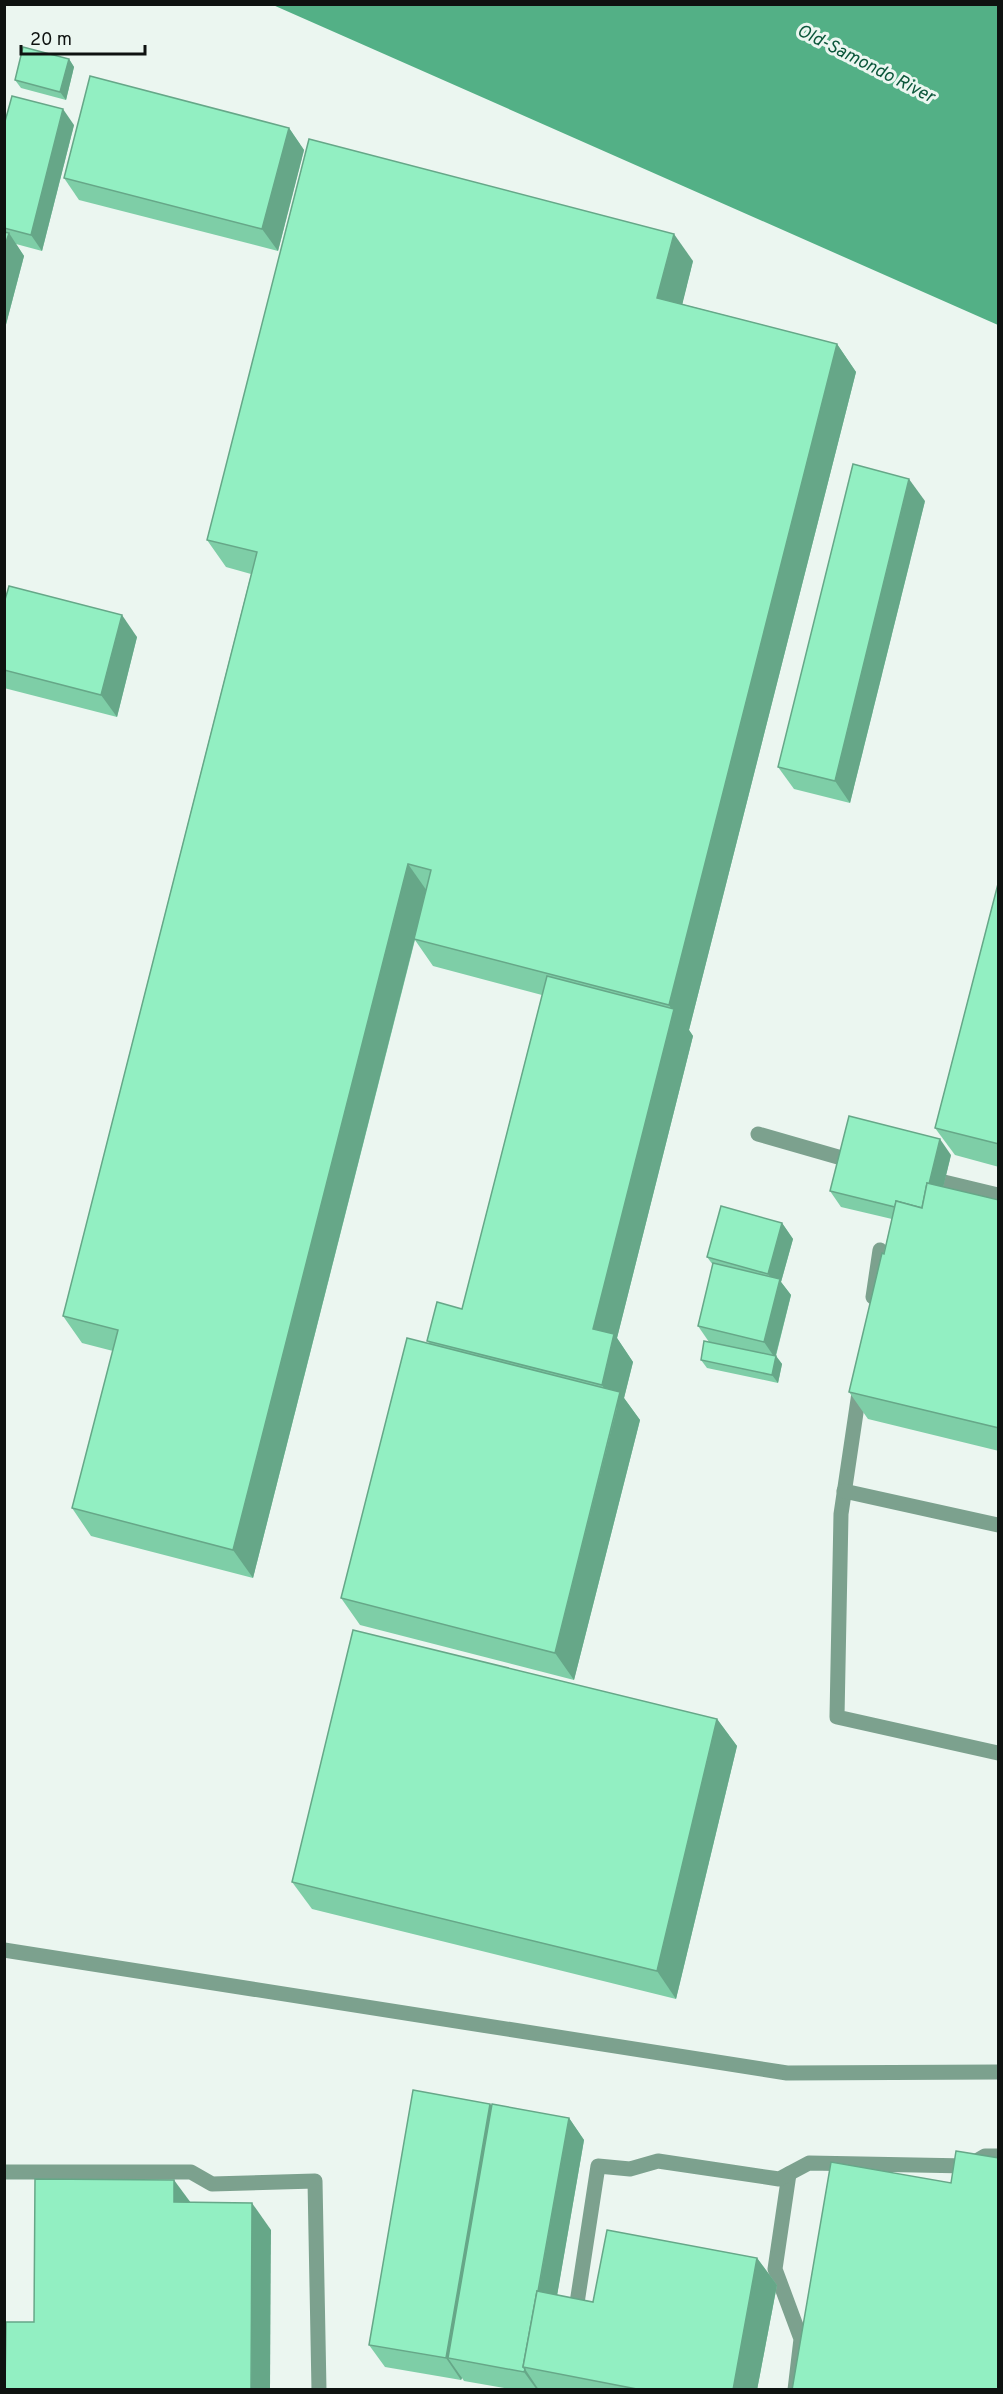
<svg xmlns="http://www.w3.org/2000/svg" width="1003" height="2394" font-family="Overpass,sans-serif">
<style>
.water{fill:#53b086}
.lines{fill:none;stroke-linecap:round;stroke-linejoin:round}
.service{stroke:#7ca18e;stroke-width:15}
.tertiary{stroke:#7ca18e;stroke-width:15}
.wall{fill:#7ecea7}
.shaded-wall{fill:#66a788}
.building{fill:#92efc2;stroke:#66a788;stroke-width:1.5}
.labels{text-anchor:middle;stroke-width:6;stroke-linejoin:round;paint-order:stroke}
.water-label{font-size:18px;font-style:italic;fill:#0b563a;stroke:#ebf6f0}
</style>
<rect width="100%" height="100%" fill="#ebf6f0"/>
<polygon class="water" points="272,5 998,5 998,325 273,5"/>
<g class="lines">
<g class="service">
<polyline points="758,1134 852,1161"/>
<polyline points="944,1182 998,1195"/>
<polyline points="873,1297 880,1250"/>
<polyline points="860,1386 841,1514 837,1717 998,1753"/>
<polyline points="844,1491 998,1525"/>
<polyline points="4,2172 191,2172 212,2184 315,2181 319,2390"/>
<polyline points="789,2174 775,2269 801,2339 795,2390"/>
<polyline points="577,2303 598,2166 630,2169 658,2161 779,2179 809,2163 968,2166 985,2156 998,2156"/>
</g>
<polyline class="tertiary" points="4,1950 787,2073 998,2072"/>
</g>
<g class="wall">
<polygon points="69,59 74,67 66,100 21,88 15,80"/>
<polygon points="4,125 74,125 42,251 16,244 24,256 4,332"/>
<polygon points="289,128 304,150 278,251 79,200 64,178"/>
<polygon points="693,261 682,304 837,344 856,372 689,1030 693,1036 617,1338 633,1362 624,1398 640,1420 574,1680 360,1625 341,1598 429,1343 427,1341 462,1309 542,995 433,966 415,940 253,1578 91,1536 72,1508 113,1351 82,1343 63,1316 251,574 226,567 207,540"/>
<polygon points="925,501 850,803 794,789 778,767"/>
<polygon points="4,603 137,637 117,717 4,688"/>
<polygon points="999,880 999,1167 955,1155 935,1128"/>
<polygon points="951,1155 943,1187 999,1200 999,1451 868,1419 849,1392 892,1219 841,1207 830,1191"/>
<polygon points="782,1223 793,1239 781,1282 791,1295 776,1356 782,1364 778,1383 707,1368 701,1360 725,1346 709,1342 698,1326 713,1265 707,1257"/>
<polygon points="717,1719 737,1746 676,1999 312,1909 292,1882"/>
<polygon points="490,2104 492,2106 569,2118 584,2140 557,2295 593,2302 757,2258 777,2285 757,2390 516,2390 464,2381 462,2378 461,2380 385,2367 369,2345"/>
</g>
<g class="shaded-wall">
<polygon points="69,59 74,67 66,100 60,92"/>
<polygon points="63,109 74,125 42,251 31,235"/>
<polygon points="289,128 304,150 278,251 262,229"/>
<polygon points="9,233 24,256 4,332 4,249"/>
<polygon points="674,234 693,261 677,326 657,298"/>
<polygon points="837,344 856,372 689,1030 693,1036 617,1338 633,1362 624,1398 640,1420 574,1680 555,1653 617,1407 602,1385 593,1329 673,1012 669,1005"/>
<polygon points="909,479 925,501 850,803 835,781"/>
<polygon points="122,615 137,637 117,717 101,695"/>
<polygon points="408,864 427,891 253,1578 233,1550"/>
<polygon points="940,1139 951,1155 933,1229 922,1213"/>
<polygon points="782,1223 793,1239 781,1282 791,1295 775,1358 764,1342 778,1287 768,1274"/>
<polygon points="776,1356 782,1364 778,1383 772,1375"/>
<polygon points="717,1719 737,1746 676,1999 657,1971"/>
<polygon points="490,2104 505,2126 448,2358 462,2378 461,2380 446,2358"/>
<polygon points="569,2118 584,2140 544,2371 525,2367"/>
<polygon points="174,2180 194,2207 174,2202"/>
<polygon points="252,2203 271,2230 270,2390 251,2390"/>
<polygon points="757,2258 777,2285 757,2390 733,2390"/>
<polygon points="525,2369 539,2390 537,2390 524,2372"/>
</g>
<g class="building">
<polygon points="23,47 69,59 60,92 15,80"/>
<polygon points="90,76 289,128 262,229 64,178"/>
<polygon points="12,96 63,109 31,235 4,228 4,125"/>
<polygon points="309,139 674,234 657,298 837,344 669,1005 414,939 431,870 408,864 233,1550 72,1508 118,1330 63,1316 257,552 207,540"/>
<polygon points="4,232 9,233 4,249"/>
<polygon points="853,464 909,479 835,781 778,767"/>
<polygon points="9,586 122,615 101,695 4,670 4,603"/>
<polygon points="999,880 999,1144 935,1128"/>
<polygon points="547,976 674,1009 593,1329 614,1334 602,1385 427,1341 437,1302 462,1309"/>
<polygon points="849,1116 940,1139 929,1184 927,1183 922,1208 896,1201 895,1207 830,1191"/>
<polygon points="927,1183 999,1200 999,1428 849,1392 882,1253 884,1254 896,1201 922,1208"/>
<polygon points="721,1206 782,1223 768,1274 707,1257"/>
<polygon points="713,1263 780,1279 764,1342 698,1326"/>
<polygon points="407,1338 620,1392 555,1653 341,1598"/>
<polygon points="704,1341 776,1356 772,1375 701,1360"/>
<polygon points="353,1630 717,1719 657,1971 292,1882"/>
<polygon points="413,2090 490,2104 446,2358 369,2345"/>
<polygon points="492,2104 569,2118 538,2291 537,2291 523,2367 525,2369 524,2372 448,2358"/>
<polygon points="956,2151 999,2158 999,2390 792,2390 831,2162 951,2183"/>
<polygon points="35,2179 174,2180 174,2202 252,2203 251,2390 5,2390 6,2322 34,2322"/>
<polygon points="607,2230 757,2258 733,2390 642,2390 523,2367 537,2291 593,2302"/>
</g>
<g class="labels">
<g class="water-label">
<text transform="translate(866 63) rotate(27)" y="6">Old-Samondo River</text>
</g>
</g>
<rect width="1003" height="2394" fill="none" stroke="#0e1210" stroke-width="12"/>
<path d="M21 45v9h124v-9" fill="none" stroke="#0e1210" stroke-width="3"/>
<text x="30" y="45" font-size="18" fill="#0e1210" stroke="#ebf6f0" stroke-width="4.5" paint-order="stroke">20 m</text>
</svg>
